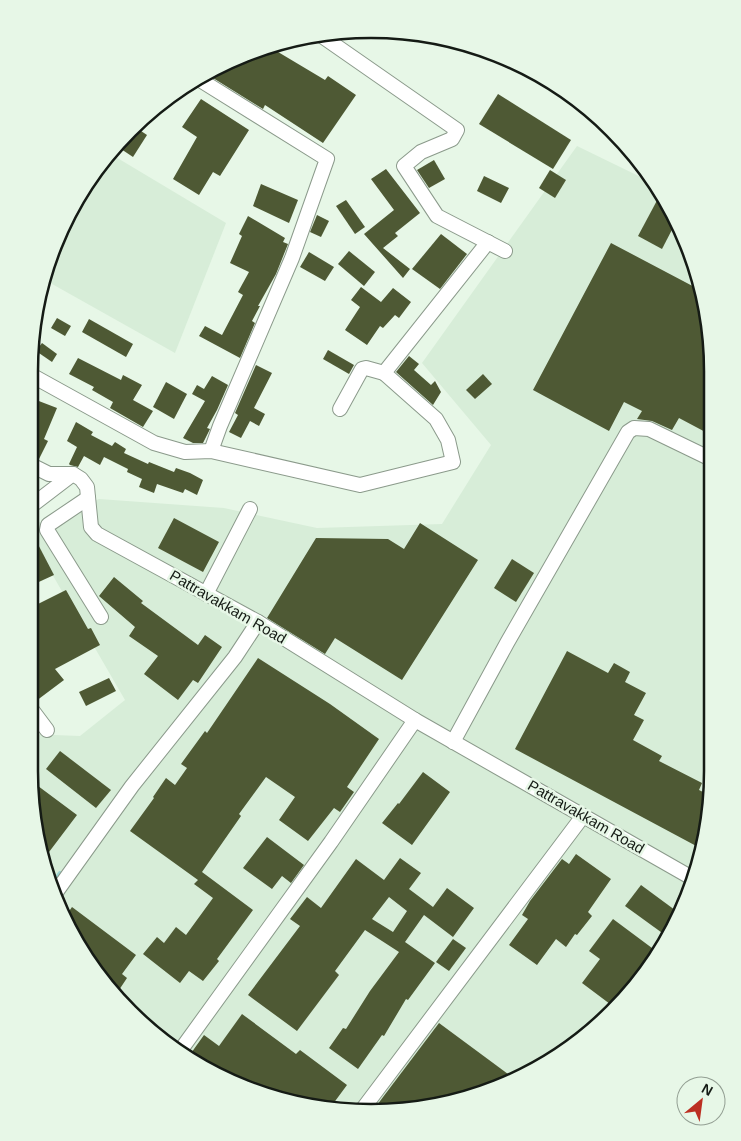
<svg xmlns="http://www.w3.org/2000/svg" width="741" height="1141" font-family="Arial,sans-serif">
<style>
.built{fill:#d7edd8}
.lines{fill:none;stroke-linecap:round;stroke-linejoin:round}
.stream{stroke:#9cd4d2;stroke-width:4}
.building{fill:#4e5934;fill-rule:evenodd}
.minor-casing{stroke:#8b9a8b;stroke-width:16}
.minor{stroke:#fff;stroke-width:14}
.labels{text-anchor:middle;stroke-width:5;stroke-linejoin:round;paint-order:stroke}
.street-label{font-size:15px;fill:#151b15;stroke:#e7f7e7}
.rim{fill:none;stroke:#151b15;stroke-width:2.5}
</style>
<rect width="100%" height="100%" fill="#e7f7e7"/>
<g class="built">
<polygon points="577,146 655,184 677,220 701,282 712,348 709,815 686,902 628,996 560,1055 459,1101 348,1112 260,1094 163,1042 87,961 47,880 29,771 29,734 80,736 125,700 30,536 30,526 99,499 224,508 317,528 442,524 491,445 422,363"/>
<polygon points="109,153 226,223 175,353 45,280 64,220"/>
</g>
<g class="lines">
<polyline class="stream" points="50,887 60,873"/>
</g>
<g class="building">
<polygon points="268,46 325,80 328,76 356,95 323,143 265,105 263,109 205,73 219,64"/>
<polygon points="498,94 571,140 553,169 479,124"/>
<polygon points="201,99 249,130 220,176 213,172 199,195 173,179 197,137 182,127"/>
<polygon points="135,127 147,135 133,157 121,149"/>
<polygon points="434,160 445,179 429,188 417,170"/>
<polygon points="386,169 420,213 395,233 398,236 383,248 410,269 403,278 364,234 394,210 371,179"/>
<polygon points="550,170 566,180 555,198 539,188"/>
<polygon points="484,176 509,188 501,203 477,191"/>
<polygon points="261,184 298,200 289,223 253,206"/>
<polygon points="661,193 677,220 662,249 638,236"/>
<polygon points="346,200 365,227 355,234 336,206"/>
<polygon points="317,215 329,221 321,237 310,232"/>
<polygon points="248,216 285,238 283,242 288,244 276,274 258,306 260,306 252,321 255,323 240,358 199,336 205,326 222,335 243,295 238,292 249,272 230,263 242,236 239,234"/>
<polygon points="441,234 467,254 440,289 412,269"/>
<polygon points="611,243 702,291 712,348 711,435 679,418 672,430 652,421 637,419 642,411 624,402 609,431 533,390"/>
<polygon points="349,251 375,272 364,286 338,264"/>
<polygon points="309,252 334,267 325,281 300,267"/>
<polygon points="361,287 381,302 393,288 411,302 399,318 395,315 383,328 380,326 367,345 345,330 360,307 351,300"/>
<polygon points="57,318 71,326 65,336 51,328"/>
<polygon points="89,319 133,344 126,357 82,332"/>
<polygon points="42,343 57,354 52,362 36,351"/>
<polygon points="328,350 354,365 349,374 323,359"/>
<polygon points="409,356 419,364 414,370 431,385 435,381 441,392 433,405 396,372"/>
<polygon points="78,358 121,380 123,375 142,385 133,400 153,411 143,427 110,408 113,402 92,390 94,387 69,374"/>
<polygon points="256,365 272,373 254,408 265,414 259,426 250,421 241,438 229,432 238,415 235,413"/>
<polygon points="483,374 492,384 475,399 466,390"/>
<polygon points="212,376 228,385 217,410 207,428 210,429 203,443 193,443 183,438 205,401 192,394 197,385 204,389"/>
<polygon points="166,382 187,394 174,419 153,407"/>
<polygon points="31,398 57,408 44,439 48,441 39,459 31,456 31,416 34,409 31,408"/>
<polygon points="76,422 93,432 91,435 112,446 115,442 126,449 124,453 148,464 149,462 174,472 176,468 190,473 203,480 197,495 185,489 183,493 157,484 154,493 139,487 142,479 127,472 128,469 104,457 100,465 84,456 78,467 70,465 69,464 77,447 67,441"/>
<polygon points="174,518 219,542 203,572 158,548"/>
<polygon points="420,523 478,560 402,680 335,638 325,654 267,618 316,538 388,539 404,549"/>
<polygon points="30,529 54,575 30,586"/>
<polygon points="512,559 534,573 516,602 494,588"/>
<polygon points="114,577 143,601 141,603 198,645 205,635 222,647 198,683 193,680 178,700 144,674 158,656 129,636 135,627 99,596"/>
<polygon points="66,590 88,629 91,628 100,645 55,669 64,680 36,701 29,696 30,608"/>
<polygon points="567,651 608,673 614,663 630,672 625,682 646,693 634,715 644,720 633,740 662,756 659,761 702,783 699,790 709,795 709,815 700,848 515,749"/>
<polygon points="258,658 330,704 379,739 347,787 354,792 340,812 334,808 308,841 279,820 295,797 266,777 239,814 241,816 202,872 253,910 217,959 219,961 203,981 189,971 180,983 143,954 157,937 164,943 176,927 186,935 213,898 194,884 198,880 130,831 154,798 153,797 166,778 175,785 187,768 181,764 205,731 207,733"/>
<polygon points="109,678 116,691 86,706 79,692"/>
<polygon points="60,751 111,790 96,808 46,769"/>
<polygon points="423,772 450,792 412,845 382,823 398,803 399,804"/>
<polygon points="30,780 77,815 43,860 31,783"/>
<polygon points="267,837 304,865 291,883 282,876 272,889 243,868"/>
<polygon points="576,854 611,879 588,912 592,916 577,935 575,934 566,947 556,939 537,965 509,945 528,919 522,915 530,901 562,859 569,864"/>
<path d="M400,858l21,15 -12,16 24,18 14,-19 27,20 -21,29 -29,-22 -19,27 30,21 -27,37 -2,-1 -22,37 -2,-1 -24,34 -29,-21 14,-20 3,1 24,-38 29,-39 -34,-22 -30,41 4,4 -42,56 -49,-36 52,-69 -10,-7 17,-22 14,11 35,-49 28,21zM389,897l18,14 -14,21 -21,-13z"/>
<polygon points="641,885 679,913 665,935 625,906"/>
<polygon points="72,907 136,955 122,974 127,978 117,993 87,961 65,917"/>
<polygon points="613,919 656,951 628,996 614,1007 582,983 600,959 589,951"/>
<polygon points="453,939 466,948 449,971 436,962"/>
<polygon points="242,1014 296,1054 300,1050 347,1085 330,1108 260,1094 189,1056 204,1035 219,1046"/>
<polygon points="439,1023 512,1077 459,1101 374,1109"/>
</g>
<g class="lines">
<g class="minor-casing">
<g id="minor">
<polyline points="319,34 457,130 452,139 421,152 404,166 437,216 505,251"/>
<polyline points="197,78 327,159 292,258 220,426 211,451"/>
<polyline points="31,375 154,443 185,452 211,451 360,485 453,462 448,440 436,419 384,373 488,242"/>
<polyline points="340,409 362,369 366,368 384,373"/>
<polyline points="31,465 49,474 73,474 81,479 87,487 91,527 97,534 258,622 415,720 692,878"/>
<polyline points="88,498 48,525 47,530 101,617"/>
<polyline points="31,506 73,474"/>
<polyline points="206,594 250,509"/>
<polyline points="29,706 47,730"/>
<polyline points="453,742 507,643 628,432 634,428 649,429 711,459"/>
<polyline points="54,895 132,786 235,657 258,622"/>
<polyline points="180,1051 331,842 415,720"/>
<polyline points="362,1110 583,816"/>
</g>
</g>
<use href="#minor" class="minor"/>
</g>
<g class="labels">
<g class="street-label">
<text transform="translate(228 607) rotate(30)" y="5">Pattravakkam Road</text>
<text transform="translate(586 817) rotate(30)" y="5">Pattravakkam Road</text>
</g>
</g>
<path d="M0 0H741V1141H0ZM371 38H371A333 333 0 0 1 704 371V771A333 333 0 0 1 371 1104H371A333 333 0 0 1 38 771V371A333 333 0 0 1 371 38Z" fill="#e7f7e7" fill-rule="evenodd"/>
<path class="rim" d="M371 38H371A333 333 0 0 1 704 371V771A333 333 0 0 1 371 1104H371A333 333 0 0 1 38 771V371A333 333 0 0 1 371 38Z"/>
<g transform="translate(701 1101) rotate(29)"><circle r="24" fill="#e7f7e7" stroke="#939f93"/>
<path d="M0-4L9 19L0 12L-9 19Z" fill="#bc2f22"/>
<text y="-8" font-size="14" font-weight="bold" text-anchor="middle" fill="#151b15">N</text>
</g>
</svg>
